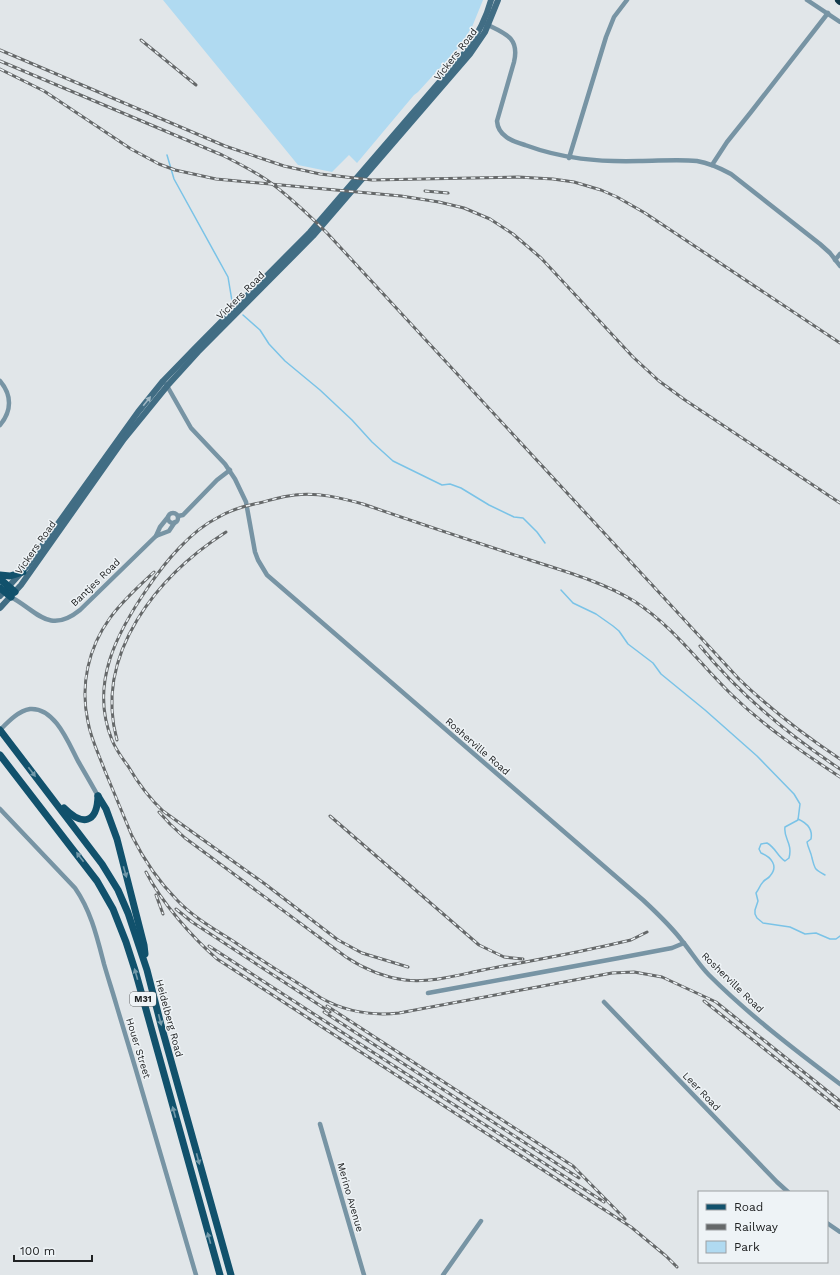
<svg xmlns="http://www.w3.org/2000/svg" width="840" height="1275" font-family="'Work Sans',sans-serif">
<style>
.green{fill:#b0daf1}
.lines{fill:none;stroke-linecap:round;stroke-linejoin:round}
.stream{stroke:#7ac3e7;stroke-width:1.5}
.minor{stroke:#7794a4;stroke-width:4.5}
.secondary{stroke:#416d84;stroke-width:6}
.primary{stroke:#11516c;stroke-width:7}
.motorway{stroke:#103749;stroke-width:8}
.rail-casing{stroke:#656869;stroke-width:3}
.rail{stroke:#eef3f6;stroke-width:1.5;stroke-dasharray:4.5;stroke-linecap:butt}
.oneway{fill:#a0b7c3}
.oneway2{fill:#749aaa}
.labels{text-anchor:middle;stroke-width:3;stroke-linejoin:round;paint-order:stroke}
.shield{fill:#eef3f6;stroke:#5e6162;stroke-width:1}
.shield-label{font-size:9px;font-weight:bold;fill:#202223}
.street-label{font-size:10px;fill:#202223;stroke:#eef3f6}
</style>
<rect width="100%" height="100%" fill="#e1e6e9"/>
<polygon class="green" points="163,0 483,0 472,27 458,48 418,92 414,95 357,163 349,155 332,172 298,165"/>
<g class="lines">
<g class="stream">
<polyline points="167,155 174,179 228,277 232,301"/>
<polyline points="243,315 260,330 269,344 285,361 320,390 352,420 372,442 393,461 442,485 450,484 461,488 489,505 514,517 523,518 537,532 545,543"/>
<path d="M561,590l12,13 23,11 17,12 6,5 9,13 25,19 8,11 44,36 52,46 37,38 6,10 -2,16 -13,7c-2,11 8,16 4,31l-4,3c-8,-5 -9,-13 -18,-18l-6,1 -2,5 2,4c10,4 18,13 9,23 -2,3 -5,3 -7,6 -3,3 -4,7 -7,11l2,8 -3,9v4l2,4 6,5 27,4 15,7 11,-1 14,6h6l4,-3"/>
<path d="M798,819c9,4 15,10 13,20l-4,3c1,6 4,10 5,16 3,11 2,11 13,17"/>
</g>
<g class="minor">
<polyline points="807,0 840,22"/>
<path d="M486,24c18,9 34,13 28,38l-17,59c1,15 15,20 28,24 38,14 73,17 114,16 19,0 39,-2 58,0 12,2 23,7 34,13l89,70 10,9 10,13"/>
<polyline points="569,158 606,37 614,17 627,0"/>
<polyline points="712,165 727,142 751,112 828,13"/>
<polyline points="835,260 840,254"/>
<path d="M0,381c12,14 12,30 0,44"/>
<path d="M166,384l25,44 34,36 10,15 11,23 9,50 3,8 9,15 376,325c14,13 28,26 40,42 9,11 16,23 26,33 40,40 86,75 131,109"/>
<circle cx="173" cy="518" r="5"/>
<polyline points="178,516 183,515 217,480 230,470"/>
<polyline points="156,536 160,527 168,517"/>
<path d="M11,597c26,14 38,38 69,13l76,-74 13,-5 6,-9"/>
<path d="M0,730c8,-8 18,-19 30,-21 25,-2 39,35 48,52 7,12 14,24 20,35"/>
<path d="M0,809l75,79c16,23 22,49 29,76 4,14 9,29 13,43 27,89 53,178 79,268"/>
<polyline points="428,993 619,958 672,948 684,943"/>
<polyline points="604,1002 777,1182 788,1192"/>
<polyline points="320,1124 364,1275"/>
<polyline points="827,1223 840,1232"/>
<polyline points="443,1275 481,1221"/>
</g>
<g class="secondary">
<path d="M0,596l29,-32 109,-152 25,-31 33,-34 114,-115 157,-182c11,-16 19,-31 24,-50"/>
<polyline points="0,608 21,585 124,439 168,385 198,352 313,236 470,54 485,32 498,0"/>
</g>
<g class="primary">
<polyline points="0,575 10,576 23,572"/>
<polyline points="0,579 15,592"/>
<polyline points="0,588 11,597"/>
<polyline points="0,730 102,864 118,890 128,913 147,970 161,1025 231,1275"/>
<polyline points="0,755 97,881 113,909 126,942 135,970 220,1275"/>
<polyline points="98,796 106,809 117,839 144,945 145,954"/>
<path d="M64,808c18,18 33,16 34,-12"/>
</g>
<polyline class="motorway" points="839,0 840,1"/>
<g class="rail-casing">
<g id="rail">
<polyline points="141,40 196,85"/>
<polyline points="0,50 225,146 284,166 320,174 372,180 518,177 553,179 574,182 601,190 617,197 645,213 840,343"/>
<path d="M0,61l222,94c16,8 34,17 49,28 20,15 38,32 56,50l412,446c31,30 65,56 101,80"/>
<polyline points="0,69 44,91 131,149 159,164 175,170 216,179 401,196 439,202 464,208 490,219 513,234 541,258 633,357 659,381 685,400 840,503"/>
<polyline points="425,191 448,193"/>
<path d="M154,572c-15,14 -32,29 -44,46 -22,30 -30,68 -22,104 3,17 11,33 17,49 9,22 18,43 27,65 12,24 26,45 45,64 17,18 39,30 59,43 28,19 57,37 85,55 25,14 50,18 78,15l213,-40 22,-1 28,5 54,25 124,99"/>
<path d="M700,646c40,49 87,88 140,123"/>
<path d="M117,740c-24,-87 42,-165 109,-208"/>
<path d="M159,812l11,12 15,14 161,119c18,12 37,20 59,23 26,3 53,-5 78,-10 41,-8 82,-15 122,-24l26,-6 16,-8"/>
<polyline points="330,816 479,945 504,957 523,959"/>
<path d="M146,872c16,31 45,64 71,87l414,268 35,29 11,11"/>
<polyline points="156,895 163,914"/>
<polyline points="176,909 192,922 330,1012"/>
<polyline points="209,946 604,1202"/>
<path d="M408,967l-46,-14 -24,-13 -73,-56 -102,-73c-14,-13 -25,-28 -35,-45 -6,-8 -12,-16 -16,-26 -23,-56 5,-108 37,-154 16,-24 42,-55 68,-68 13,-8 27,-12 42,-15 12,-3 24,-7 36,-8 23,-3 46,3 68,9 55,19 109,37 164,55 36,12 74,22 107,42 40,26 64,61 98,94 33,32 70,57 108,82"/>
<polyline points="704,1001 840,1109"/>
<polyline points="327,1006 573,1166 625,1219"/>
<polyline points="324,1012 579,1178"/>
</g>
</g>
<use href="#rail" class="rail"/>
</g>
<defs><path id="oneway-solid" d="M-6-.8H1V-3.2L6.5 0L1 3.2V.8H-6Z"/></defs>
<use class="oneway" href="#oneway-solid" transform="translate(147 401) rotate(-51)"/>
<g class="oneway2">
<use href="#oneway-solid" transform="translate(32 772) rotate(53)"/>
<use href="#oneway-solid" transform="translate(80 857) rotate(-127)"/>
<use href="#oneway-solid" transform="translate(125 872) rotate(74)"/>
<use href="#oneway-solid" transform="translate(136 974) rotate(-106)"/>
<use href="#oneway-solid" transform="translate(160 1020) rotate(76)"/>
<use href="#oneway-solid" transform="translate(174 1112) rotate(-105)"/>
<use href="#oneway-solid" transform="translate(198 1159) rotate(75)"/>
<use href="#oneway-solid" transform="translate(209 1238) rotate(-106)"/>
</g>
<g class="labels">
<rect class="shield" x="130" y="992" width="26" height="14" rx="3"/>
<g class="shield-label">
<text x="143" y="1002">M31</text>
</g>
<g class="street-label">
<text transform="translate(455 54) rotate(-52)" y="4">Vickers Road</text>
<text transform="translate(240 295) rotate(-45)" y="4">Vickers Road</text>
<text transform="translate(35 547) rotate(-55)" y="4">Vickers Road</text>
<text transform="translate(95 582) rotate(-44)" y="4">Bantjes Road</text>
<text transform="translate(478 746) rotate(41)" y="4">Rosherville Road</text>
<text transform="translate(733 982) rotate(44)" y="4">Rosherville Road</text>
<text transform="translate(170 1018) rotate(75)" y="4">Heidelberg Road</text>
<text transform="translate(139 1048) rotate(73)" y="4">Houer Street</text>
<text transform="translate(702 1091) rotate(46)" y="4">Leer Road</text>
<text transform="translate(351 1197) rotate(74)" y="4">Merino Avenue</text>
</g>
</g>
<rect x="698" y="1191" width="130" height="72" fill="#eef3f6" stroke="#9c9fa2"/>
<rect x="706" y="1204" width="20" height="6" fill="#11516c" stroke="#9c9fa2"/>
<text x="734" y="1211" font-size="12" fill="#202223">Road</text>
<rect x="706" y="1224" width="20" height="6" fill="#656869" stroke="#9c9fa2"/>
<text x="734" y="1231" font-size="12" fill="#202223">Railway</text>
<rect x="706" y="1241" width="20" height="12" fill="#b0daf1" stroke="#9c9fa2"/>
<text x="734" y="1251" font-size="12" fill="#202223">Park</text>
<path d="M14 1255v6h78v-6" fill="none" stroke="#202223" stroke-width="2"/>
<text x="20" y="1255" font-size="12" fill="#202223" stroke="#eef3f6" stroke-width="3" paint-order="stroke">100 m</text>
</svg>
